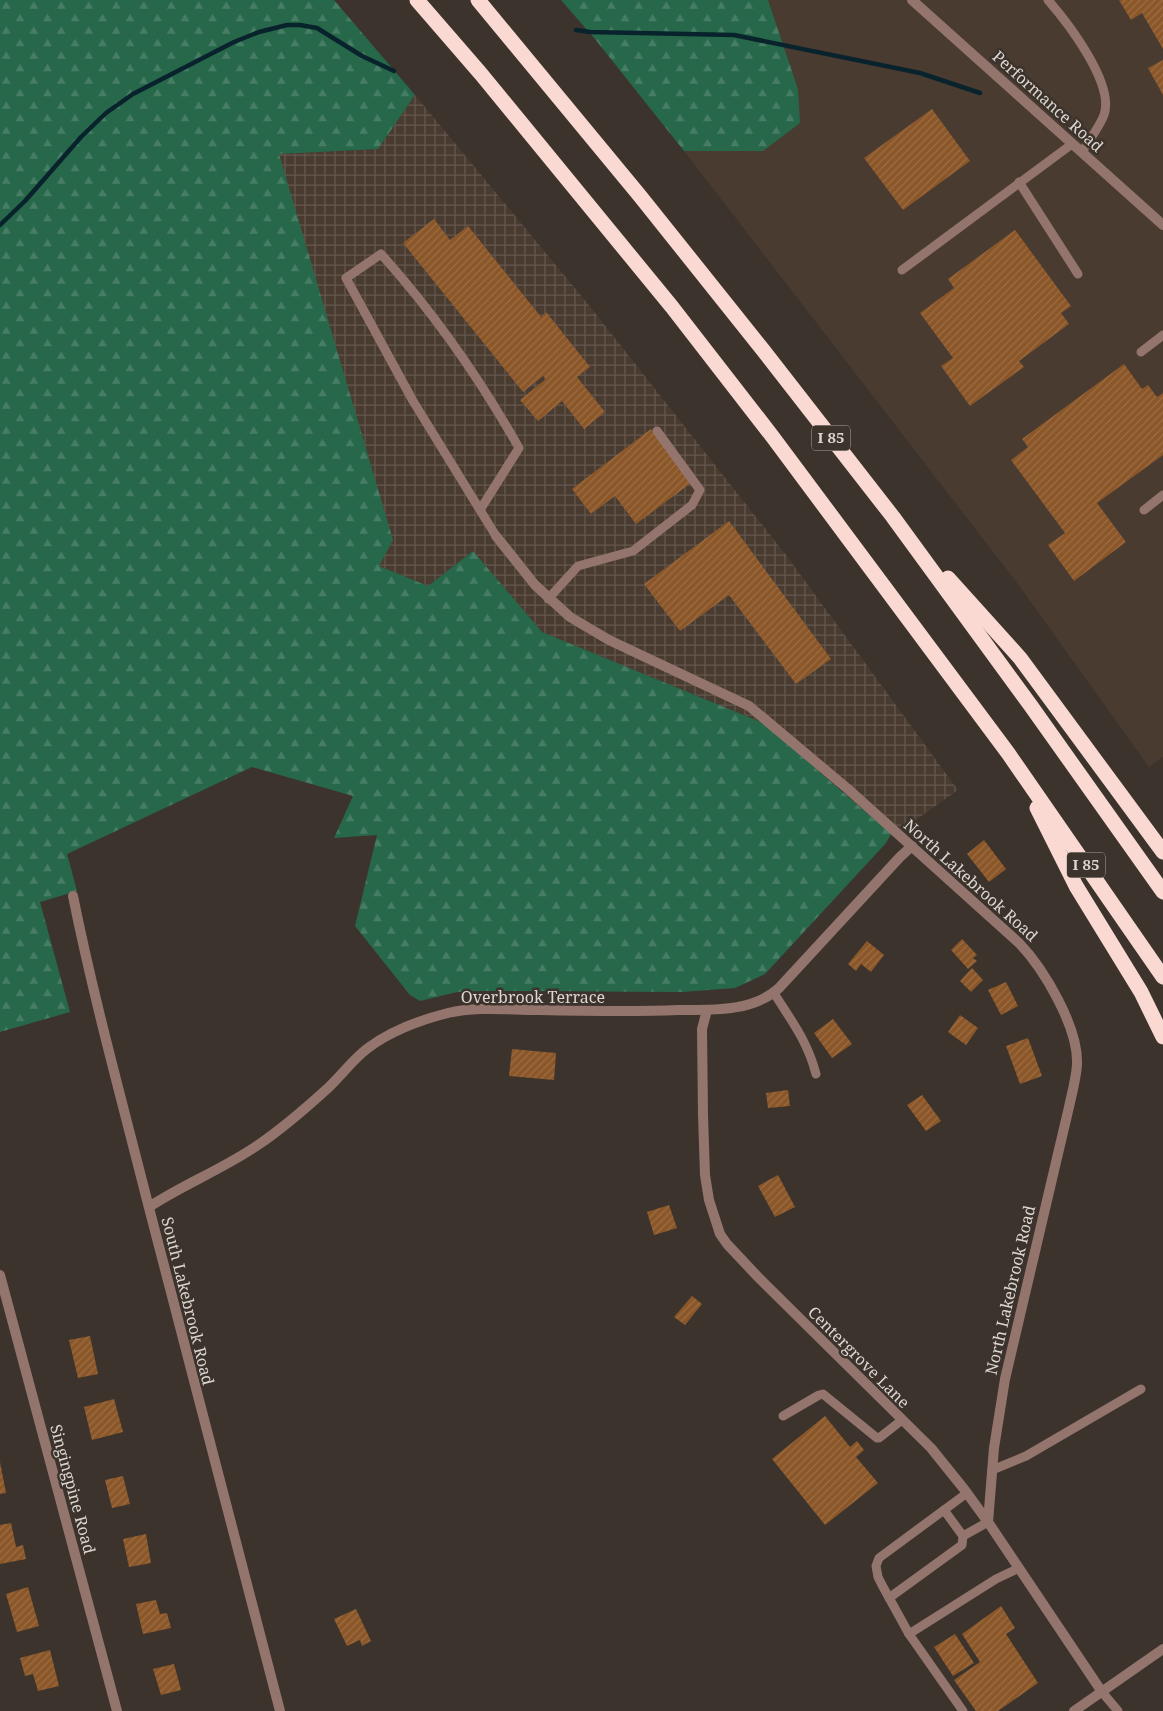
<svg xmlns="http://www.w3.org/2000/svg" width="1163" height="1711" font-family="'Noto Serif',serif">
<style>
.built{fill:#4a3b30}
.industrial{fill:url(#industrial-grid)}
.forest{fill:url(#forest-firs)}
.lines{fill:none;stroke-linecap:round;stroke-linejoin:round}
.stream{stroke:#09232d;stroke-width:4.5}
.building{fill:url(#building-hatch)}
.service{stroke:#94756d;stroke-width:9}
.minor{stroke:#94756d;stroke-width:10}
.tertiary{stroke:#94756d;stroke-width:10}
.motorway{stroke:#f9d9d1;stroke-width:15}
.labels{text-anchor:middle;stroke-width:5;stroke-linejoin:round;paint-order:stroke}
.shield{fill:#3c332c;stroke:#aca5a0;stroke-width:1}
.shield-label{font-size:15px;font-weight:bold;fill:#dcd6d1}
.street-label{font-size:16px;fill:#dcd6d1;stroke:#3c332c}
</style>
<defs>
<pattern id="industrial-grid" width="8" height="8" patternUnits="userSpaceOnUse" patternTransform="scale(1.25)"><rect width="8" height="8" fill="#4a3b30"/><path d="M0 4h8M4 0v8" fill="none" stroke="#64574d"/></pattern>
<pattern id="forest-firs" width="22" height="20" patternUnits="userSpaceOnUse" patternTransform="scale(1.25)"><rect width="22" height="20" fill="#27684b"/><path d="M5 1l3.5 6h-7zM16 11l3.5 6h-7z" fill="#467d64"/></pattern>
<pattern id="building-hatch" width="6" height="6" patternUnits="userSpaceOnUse" patternTransform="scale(1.25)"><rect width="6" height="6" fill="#8b5628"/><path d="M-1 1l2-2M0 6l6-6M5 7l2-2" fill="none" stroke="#9b6e46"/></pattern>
</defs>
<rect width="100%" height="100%" fill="#3c332c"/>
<polygon class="built" points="768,0 1163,0 1163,757 1149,767 1017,583 684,151 762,151 798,89"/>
<polygon class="industrial" points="415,95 588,304 786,555 958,790 904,828 891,834 763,723 542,632 473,551 428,586 379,566 279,154 378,149"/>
<g class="forest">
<polygon points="0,0 334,0 415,95 378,149 279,154 393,540 379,566 428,586 473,551 542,632 763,723 891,834 886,843 765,974 735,988 682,992 490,991 457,992 420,1001 410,995 355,926 377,835 334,838 353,796 252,767 67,854 77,891 40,902 70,1012 0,1032"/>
<polygon points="561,0 768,0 798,89 800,123 763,151 684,151 595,39"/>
</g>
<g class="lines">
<g class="stream">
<polyline points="576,30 590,32 734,35 920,73 980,93"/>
<polyline points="0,225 25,201 81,137 106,113 133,94 234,42 259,32 287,25 300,25 317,28 362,56 394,71"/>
</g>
</g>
<g class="building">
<polygon points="1119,0 1163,0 1163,49 1142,13 1131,20"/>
<polygon points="1163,60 1163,95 1148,68"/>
<polygon points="932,109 970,161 903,210 864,158"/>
<polygon points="434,219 450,240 468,226 541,317 546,312 590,367 577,377 605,412 584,429 562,401 538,421 520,400 546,379 543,376 523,392 403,243"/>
<polygon points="1015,230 1071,306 1061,313 1069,324 1019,361 1024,367 970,406 941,366 953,358 920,313 954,288 948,279"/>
<polygon points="1124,364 1142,389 1148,385 1157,397 1163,393 1163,455 1097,503 1126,542 1074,581 1048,545 1065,533 1011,460 1028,447 1022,439"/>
<polygon points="651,429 691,483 636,524 615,496 591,514 572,489"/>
<polygon points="729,521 831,659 796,684 729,595 680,631 644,584"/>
<polygon points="984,840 1006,869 989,882 967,854"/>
<polygon points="962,939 977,955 973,958 977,961 968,969 951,950"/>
<polygon points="867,941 884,955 871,972 861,964 856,971 848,964"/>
<polygon points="972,968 983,980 971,992 960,981"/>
<polygon points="1006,982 1018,1006 1001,1015 988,990"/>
<polygon points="960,1015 978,1028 966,1045 948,1032"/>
<polygon points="833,1019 852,1044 832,1058 814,1033"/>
<polygon points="1028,1038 1042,1076 1020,1084 1006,1046"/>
<polygon points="512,1049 556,1053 554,1080 509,1076"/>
<polygon points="788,1090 790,1106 768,1108 766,1093"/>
<polygon points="922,1095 941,1121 926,1131 907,1105"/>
<polygon points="778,1175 795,1207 775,1217 758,1186"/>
<polygon points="669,1205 677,1228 654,1235 647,1212"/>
<polygon points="692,1296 702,1304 685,1325 674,1317"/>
<polygon points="90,1336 98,1374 78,1378 69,1340"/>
<polygon points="114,1399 123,1432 92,1440 84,1407"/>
<polygon points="825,1416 850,1447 857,1441 864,1450 856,1457 878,1483 825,1525 772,1459"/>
<polygon points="0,1462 6,1493 0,1494"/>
<polygon points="123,1476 130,1504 112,1508 105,1480"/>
<polygon points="11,1523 16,1547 23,1545 26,1559 0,1564 0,1525"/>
<polygon points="146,1534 151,1563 129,1567 123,1539"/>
<polygon points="28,1587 39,1626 17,1632 6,1594"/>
<polygon points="156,1600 160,1614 167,1613 171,1628 143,1634 136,1604"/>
<polygon points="1001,1606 1015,1628 1006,1634 1038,1683 998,1711 976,1711 954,1680 980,1662 962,1634"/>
<polygon points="356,1609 371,1641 362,1646 360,1640 347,1646 334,1619"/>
<polygon points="955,1634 974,1663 953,1676 934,1647"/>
<polygon points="50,1650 59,1686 38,1691 33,1674 25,1676 20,1658"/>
<polygon points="174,1664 181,1690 161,1695 153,1669"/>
</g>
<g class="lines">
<g class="service">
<path d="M1048,0c20,23 67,84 56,115 -5,13 -15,25 -22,37"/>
<polyline points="1019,182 1078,274"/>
<polyline points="902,270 1072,144"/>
<polyline points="1141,352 1163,335"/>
<path d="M480,510l39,-62c-39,-69 -85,-135 -138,-194l-35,24 67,123 83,135"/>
<polyline points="1144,510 1163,495"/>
<polyline points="548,599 578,566 633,551 692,505 700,490 657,431"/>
<path d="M774,993c18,29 33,47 42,81"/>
<polyline points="783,1416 819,1395 823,1394 877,1438 879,1438 902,1420"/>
<polyline points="992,1470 1026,1456 1141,1389"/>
<polyline points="963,1536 988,1522"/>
<polyline points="889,1598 962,1545 963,1536 944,1510"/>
<polyline points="909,1634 996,1579 1019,1568"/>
<polyline points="1102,1692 1118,1711"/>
<polyline points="963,1711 909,1634 882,1585 878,1577 876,1566 879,1558 967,1493"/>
</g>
<g class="minor">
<polyline points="912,0 1163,225"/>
<path d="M496,536l39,49 35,32 39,23 140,66 99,83 171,154c25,26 60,85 58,122 -1,14 -5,28 -8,42l-64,272 -11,69 -6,74"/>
<path d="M73,896c21,104 49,205 75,308 43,169 87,338 132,507"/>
<polyline points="707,1010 702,1029 703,1115 705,1175 709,1200 720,1234 727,1244 758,1277 931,1448 964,1489 988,1522 1102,1692"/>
<path d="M149,1207c35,-23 74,-38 109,-62 24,-16 48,-37 70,-57 14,-13 25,-29 40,-40 23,-17 52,-28 80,-35 29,-7 61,-3 90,-3 47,1 94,2 140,0 34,0 75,2 101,-22l121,-131 12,-11"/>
<polyline points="0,1275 117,1711"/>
</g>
<polyline class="tertiary" points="1074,1711 1163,1649"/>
<g class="motorway">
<polyline points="417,0 481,74 672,307 772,436 1008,753 1163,977"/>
<polyline points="478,0 640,196 763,350 893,517 1031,706 1163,892"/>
<polyline points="948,578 1020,658 1163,852"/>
<polyline points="1037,808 1076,886 1141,992 1163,1037"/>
</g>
</g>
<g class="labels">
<g class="shield">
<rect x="812" y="425.5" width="38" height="25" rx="4"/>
<rect x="1067" y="852.5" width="38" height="25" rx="4"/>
</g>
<g class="shield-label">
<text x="831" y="443">I 85</text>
<text x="1086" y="870">I 85</text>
</g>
<g class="street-label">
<text transform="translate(1048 101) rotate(42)" y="6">Performance Road</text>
<text transform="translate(971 880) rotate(42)" y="6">North Lakebrook Road</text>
<text x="533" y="1003">Overbrook Terrace</text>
<text transform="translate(1010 1290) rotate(-77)" y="6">North Lakebrook Road</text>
<text transform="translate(188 1301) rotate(76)" y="6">South Lakebrook Road</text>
<text transform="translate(859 1357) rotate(45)" y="6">Centergrove Lane</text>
<text transform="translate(73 1489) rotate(75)" y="6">Singingpine Road</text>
</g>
</g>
</svg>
